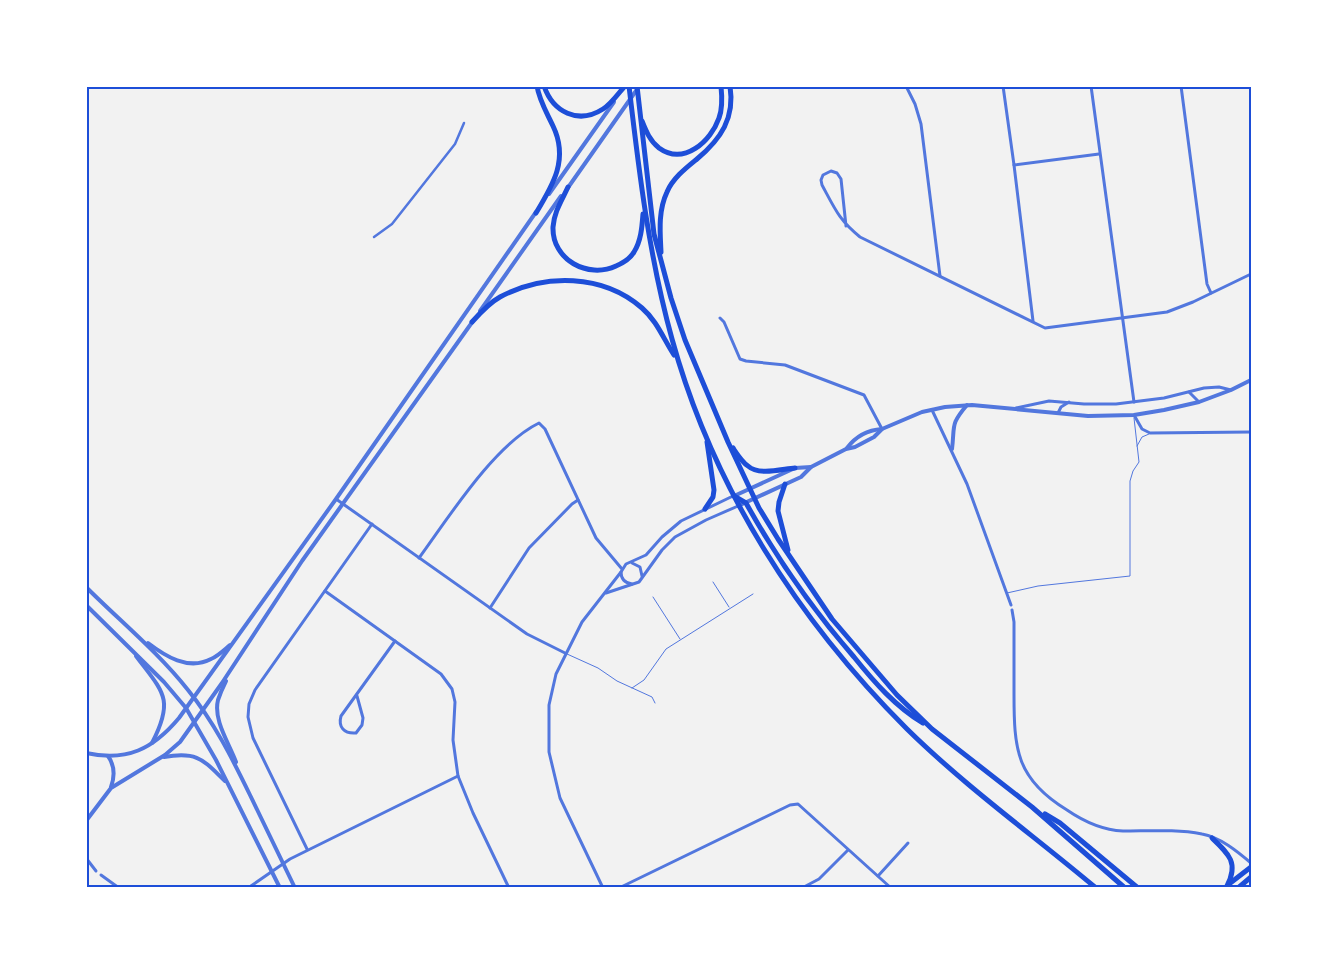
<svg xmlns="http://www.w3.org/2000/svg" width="1337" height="974" font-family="Barlow,sans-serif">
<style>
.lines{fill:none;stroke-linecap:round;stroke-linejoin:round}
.service{stroke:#5277de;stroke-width:1}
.pedestrian{stroke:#5277de;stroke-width:2.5}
.minor{stroke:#5277de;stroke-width:3}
.tertiary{stroke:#5277de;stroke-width:4}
.trunk{stroke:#1d4ed8;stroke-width:5}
.neatline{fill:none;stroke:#1d4ed8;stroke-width:2}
</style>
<rect width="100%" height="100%" fill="#f2f2f2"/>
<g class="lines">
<g class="service">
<polyline points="1137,446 1142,437 1149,434"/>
<polyline points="713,582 729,607"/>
<polyline points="1007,593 1038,586 1130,576 1130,481 1133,471 1139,462 1134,418"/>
<polyline points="653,597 680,639"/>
<polyline points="567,654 598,668 617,681 652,697 655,703"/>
<polyline points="632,688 644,680 666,649 753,594"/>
</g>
<polyline class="pedestrian" points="374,237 392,224 455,144 464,123"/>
<g class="minor">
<polyline points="906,86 915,104 921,124 940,276"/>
<polyline points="1003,86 1014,165 1033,321"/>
<polyline points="1091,86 1134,402"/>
<polyline points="1181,86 1207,284 1211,293"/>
<polyline points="1014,165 1099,154"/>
<path d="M846,226l-5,-47 -4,-6 -6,-2 -8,4 -2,5 1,5c13,24 17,35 38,52l185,91 122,-16 26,-10 58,-28"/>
<polyline points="720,318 724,322 740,359 746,361 785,365 864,395 882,429"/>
<polyline points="1189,392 1199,402"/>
<polyline points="1016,408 1049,401 1084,404 1116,404 1164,398 1204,388 1219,387 1231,390"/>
<polyline points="932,410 967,484 1011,605"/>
<polyline points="1058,413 1061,407 1069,402"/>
<polyline points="1134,415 1142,429 1150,433 1251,432"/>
<polyline points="336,499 527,634 565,653"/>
<path d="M419,558c30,-41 75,-113 120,-135l6,6 51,109 26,31"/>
<polyline points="632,563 640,567 642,576"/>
<path d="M632,584c-7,-1 -11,-5 -11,-12l5,-8 20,-9 16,-18 19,-16 52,-25"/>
<polyline points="325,591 441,674 452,689 455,702 453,740 458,776 473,813 509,888"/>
<polyline points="606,593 639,582 662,550 675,537 706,520 738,506"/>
<polyline points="490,608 529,548 572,504 578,500"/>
<path d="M1012,610l2,12c0,24 0,48 0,72 0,55 2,85 53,116 16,11 35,20 56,21 26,0 54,-2 79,3 18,3 36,18 49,29"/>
<path d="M357,696l6,22 -1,7 -6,8c-12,1 -18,-6 -15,-17l54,-75"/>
<polyline points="307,849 253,738 248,717 249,704 255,690 372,524"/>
<polyline points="86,858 96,871"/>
<polyline points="101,875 119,888"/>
<polyline points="878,876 908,843"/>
<polyline points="248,888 290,859 458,776"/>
<polyline points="603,888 560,798 549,752 549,705 556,674 582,622 621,572"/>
<polyline points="619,888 790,805 798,804 891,888"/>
<polyline points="802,888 819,879 848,850"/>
</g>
<g class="tertiary">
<polyline points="567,189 638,88"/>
<polyline points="549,194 614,102"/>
<polyline points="480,311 561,196"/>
<path d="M847,448c9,-12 20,-18 35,-19"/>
<path d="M952,449c3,-24 -2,-24 15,-44"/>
<polyline points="734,496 795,468 811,467"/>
<polyline points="738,506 801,477 811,467 846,449 855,447 874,437 882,429 922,412 945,407 972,405 1088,416 1134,415 1164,410 1199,402 1231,390 1251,380"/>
<path d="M86,587c34,34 72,65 102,103 26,32 44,68 62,105 15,31 30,62 45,93"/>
<polyline points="86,605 164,682 186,708 216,760 280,888"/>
<path d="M148,643c17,13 40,28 63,16 7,-3 13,-9 19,-14"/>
<path d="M136,656c27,36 39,43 16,87"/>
<path d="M226,681c-3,6 -6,13 -8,19 -5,20 11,43 18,62"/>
<path d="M86,753c41,9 67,-4 93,-35l157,-219 200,-287"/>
<path d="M108,756c7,10 7,20 3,31"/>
<path d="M164,757c34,-6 39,3 61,24"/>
<polyline points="86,821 111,788 165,755 180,742 222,683 302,561 473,321"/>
</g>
<g class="trunk">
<path d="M544,86c9,26 34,39 59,23 8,-5 15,-15 21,-22"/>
<path d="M629,86c10,86 20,170 43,253 41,149 126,281 235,390 59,58 126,106 189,159"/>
<polyline points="637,86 654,234 671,298 685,340 728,442 759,508 778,539 832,619 897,695 932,729 1032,807 1125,888"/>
<path d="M642,121c4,10 8,20 17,27 25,18 52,-7 60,-30 4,-10 3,-22 2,-32"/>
<path d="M568,187c-6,13 -14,25 -15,40 -1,33 35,52 63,39 7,-3 14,-7 18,-14 7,-11 8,-25 9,-38"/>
<path d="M536,213c17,-28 33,-54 17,-87 -6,-13 -14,-26 -16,-40"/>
<path d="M661,252c-1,-20 -3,-41 6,-60 6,-14 19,-24 30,-33 24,-20 38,-41 33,-73"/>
<path d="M472,322c8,-9 17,-19 28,-25 45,-24 103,-23 142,11 15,13 21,30 32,47"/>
<path d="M733,448c4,6 9,14 15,18 11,10 34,3 47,2"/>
<polyline points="785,484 779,502 778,511 788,550"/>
<path d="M734,496l12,7c30,54 67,107 108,154 20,25 42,50 69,66"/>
<polyline points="705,509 713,497 714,490 707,442"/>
<polyline points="1045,814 1060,823 1138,888"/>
<path d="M1212,838c17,16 27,25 15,48"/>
<polyline points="1229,884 1251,867"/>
<polyline points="1238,888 1251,877"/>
</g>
</g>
<rect width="1337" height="974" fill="none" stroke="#ffffff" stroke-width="175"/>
<rect x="88" y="88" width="1162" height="798" class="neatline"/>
</svg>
